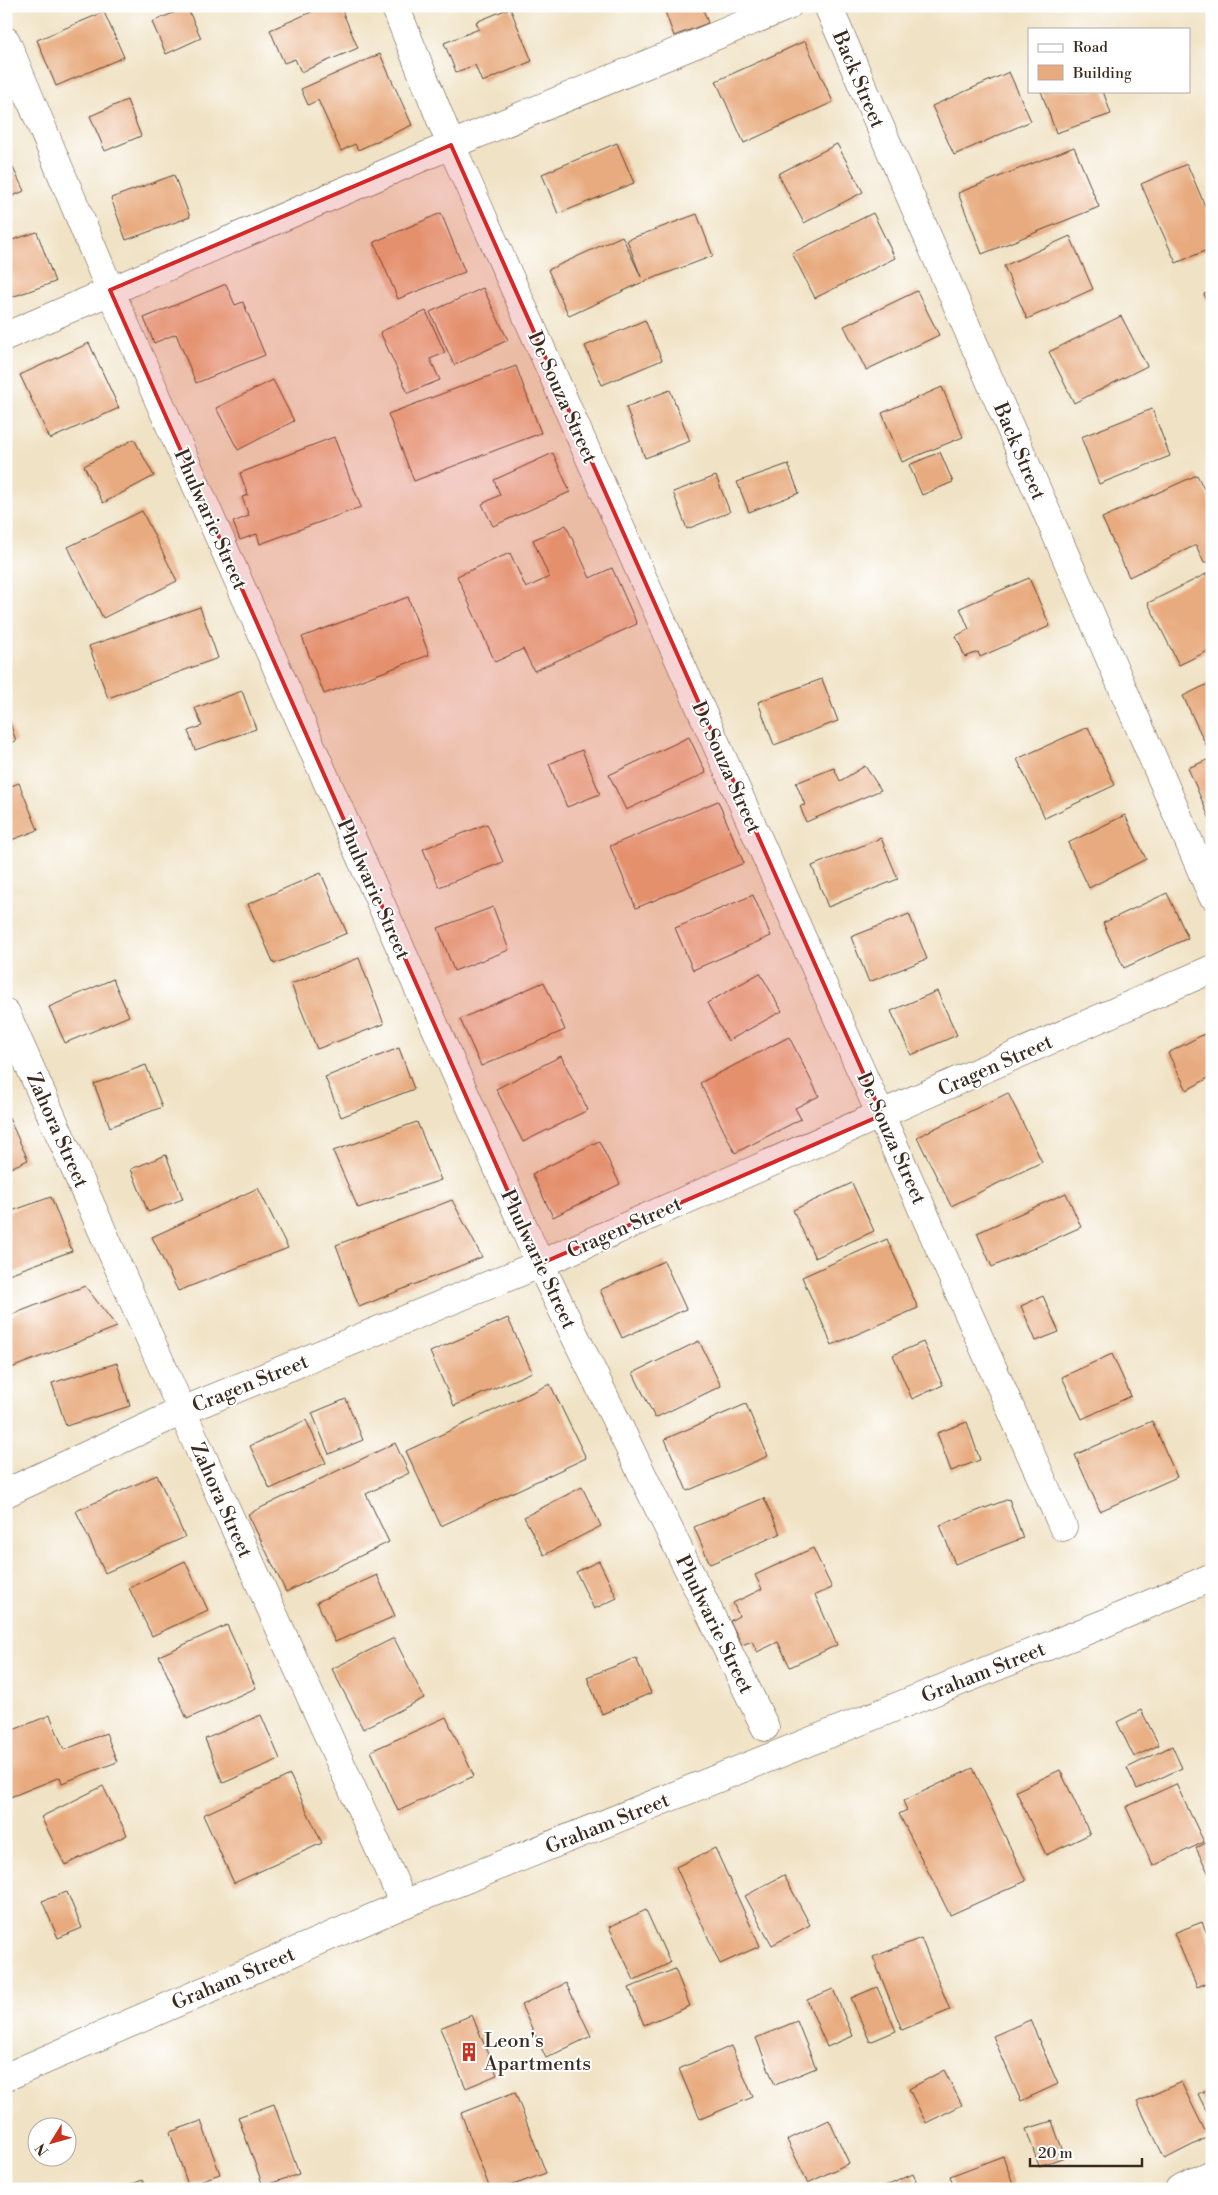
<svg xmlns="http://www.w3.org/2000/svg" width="1218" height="2195" font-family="'Libre Bodoni',serif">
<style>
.building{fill:#e8ab7f}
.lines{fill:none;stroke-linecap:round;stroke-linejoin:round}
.street-casing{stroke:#564637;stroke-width:29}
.street{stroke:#fff;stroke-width:28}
.marked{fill:#d62828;fill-opacity:0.2;stroke:#d62828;stroke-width:4;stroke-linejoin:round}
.labels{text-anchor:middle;stroke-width:4;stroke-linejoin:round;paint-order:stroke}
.street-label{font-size:20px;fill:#3b2a1e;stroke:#fff}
.poi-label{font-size:20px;fill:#3b2a1e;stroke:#fff;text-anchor:start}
</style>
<rect width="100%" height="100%" fill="#fff"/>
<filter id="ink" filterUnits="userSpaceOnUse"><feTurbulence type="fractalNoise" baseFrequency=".02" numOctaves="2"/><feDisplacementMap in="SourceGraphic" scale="10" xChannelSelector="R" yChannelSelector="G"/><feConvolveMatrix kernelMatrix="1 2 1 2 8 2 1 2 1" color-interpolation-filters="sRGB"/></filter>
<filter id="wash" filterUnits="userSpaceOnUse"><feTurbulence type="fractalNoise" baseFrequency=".0096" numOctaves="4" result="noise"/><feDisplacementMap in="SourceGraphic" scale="20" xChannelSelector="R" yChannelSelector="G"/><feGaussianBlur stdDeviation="1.12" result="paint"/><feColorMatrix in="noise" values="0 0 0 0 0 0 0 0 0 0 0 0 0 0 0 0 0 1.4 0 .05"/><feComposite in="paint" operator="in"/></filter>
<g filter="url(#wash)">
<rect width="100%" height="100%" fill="#f0e2c4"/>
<g id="blocks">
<g class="building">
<polygon points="325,6 340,6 358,48 301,72 295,59 284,63 270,30"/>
<polygon points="663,6 702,6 708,23 674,36"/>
<polygon points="187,7 201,38 166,54 152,22"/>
<polygon points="510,8 532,61 482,82 475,65 456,72 444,43 479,29 476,22"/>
<polygon points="104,12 124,57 56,86 37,40"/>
<polygon points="805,41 833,102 744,143 716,81"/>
<polygon points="380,54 412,125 358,150 355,144 341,151 318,100 308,105 301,89"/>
<polygon points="1009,72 1031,121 954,155 932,106"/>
<polygon points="1041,91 1103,91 1111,114 1056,133"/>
<polygon points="127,100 141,136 105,151 90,116"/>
<polygon points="617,143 634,183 558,214 542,174"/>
<polygon points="837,144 863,192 804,223 778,174"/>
<polygon points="1074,147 1099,207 982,254 958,193"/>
<polygon points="6,153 24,191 6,199"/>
<polygon points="1187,164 1212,222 1212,248 1176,263 1141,184"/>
<polygon points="174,175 190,217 126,240 111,198"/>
<polygon points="441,213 465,272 398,299 374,242"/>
<polygon points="873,213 895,258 815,298 792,253"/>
<polygon points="697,214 713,256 643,282 569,316 548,270 622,236 641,277 627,240"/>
<polygon points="37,232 55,282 6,299 6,242"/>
<polygon points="1070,236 1093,289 1027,319 1004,266"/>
<polygon points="226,284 235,305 243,302 265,355 196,383 176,334 154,343 144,318"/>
<polygon points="483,288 508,340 454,365 430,312"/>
<polygon points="917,291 939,335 866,370 844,326"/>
<polygon points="1212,291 1212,312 1204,294"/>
<polygon points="426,311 445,353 430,359 440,380 408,393 380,332"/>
<polygon points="1121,316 1147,366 1074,403 1049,352"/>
<polygon points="645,320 662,360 602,385 585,346"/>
<polygon points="89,343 119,408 50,439 20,375"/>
<polygon points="516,366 541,433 414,481 388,414"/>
<polygon points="273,380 294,421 238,450 216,408"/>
<polygon points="942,387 963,437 902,462 882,413"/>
<polygon points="670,390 690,441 645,458 626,407"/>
<polygon points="1152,409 1170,456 1099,484 1081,437"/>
<polygon points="334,437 361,507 260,544 257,534 240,540 233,522 249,516 242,497 248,495 240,473"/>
<polygon points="134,439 154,476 103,503 84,466"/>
<polygon points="940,452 953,482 922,495 909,465"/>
<polygon points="553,453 570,492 493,526 482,504 500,495 494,480"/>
<polygon points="788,464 799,493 749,512 737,482"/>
<polygon points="1197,475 1212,505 1212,559 1204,563 1196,545 1129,577 1102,518"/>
<polygon points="716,476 730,512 687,529 673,492"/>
<polygon points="142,511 177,581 103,618 68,547"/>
<polygon points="566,525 590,578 612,568 637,624 534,671 523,649 495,662 457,576 510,553 526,588 549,577 533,540"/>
<polygon points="1212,571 1212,649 1179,665 1148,603"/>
<polygon points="1029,578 1050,626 980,657 978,652 965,657 956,636 969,629 960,608"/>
<polygon points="408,597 429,655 324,694 302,637"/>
<polygon points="200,607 218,658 108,698 89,646"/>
<polygon points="822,679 838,721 774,745 758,702"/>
<polygon points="1212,682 1212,745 1207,747 1183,696"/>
<polygon points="242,691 256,729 195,750 188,731 202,726 195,708"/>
<polygon points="6,711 16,741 6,744"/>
<polygon points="1088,727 1115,785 1045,818 1017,759"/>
<polygon points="689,737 706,773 626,810 609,775"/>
<polygon points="582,750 600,794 567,807 549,764"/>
<polygon points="1212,758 1212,824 1188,768"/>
<polygon points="865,766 881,790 806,822 800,806 805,805 796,783 834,768 840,781"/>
<polygon points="19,783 38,830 6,842 6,788"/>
<polygon points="718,801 744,863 636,908 610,846"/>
<polygon points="1125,815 1146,859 1089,888 1068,843"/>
<polygon points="487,824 503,862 439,887 423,849"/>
<polygon points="881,838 898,879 828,907 812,866"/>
<polygon points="321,873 347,933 274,964 248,904"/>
<polygon points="1167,893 1188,938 1124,968 1103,923"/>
<polygon points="753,895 771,936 693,970 675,928"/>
<polygon points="493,907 509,950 454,971 438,928"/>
<polygon points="909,914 927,959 869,982 851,937"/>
<polygon points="359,958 384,1024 317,1049 291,984"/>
<polygon points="760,973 782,1011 728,1041 707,1003"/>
<polygon points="113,979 129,1016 65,1043 49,1007"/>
<polygon points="544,982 565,1030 481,1066 460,1019"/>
<polygon points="937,991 957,1035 911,1055 891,1011"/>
<polygon points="1212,1030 1212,1076 1187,1090 1168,1053"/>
<polygon points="789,1037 819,1096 795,1108 801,1119 735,1153 700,1083"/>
<polygon points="399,1048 414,1089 341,1117 325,1077"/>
<polygon points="561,1056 588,1110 523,1142 496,1089"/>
<polygon points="146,1065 162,1107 110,1127 94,1084"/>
<polygon points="1008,1093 1042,1162 951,1206 917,1137"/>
<polygon points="8,1116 28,1160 6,1170 6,1117"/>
<polygon points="417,1122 441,1180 358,1208 333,1151"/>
<polygon points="599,1141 620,1184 553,1217 532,1174"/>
<polygon points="166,1155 183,1199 148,1212 131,1169"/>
<polygon points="852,1183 874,1231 815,1258 793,1210"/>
<polygon points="258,1188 288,1248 178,1291 152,1237"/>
<polygon points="1066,1193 1081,1227 992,1267 977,1233"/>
<polygon points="51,1197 72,1251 6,1275 6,1213"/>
<polygon points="452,1200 482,1257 359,1307 336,1245"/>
<polygon points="887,1239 918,1308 832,1345 802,1277"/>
<polygon points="664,1261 686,1309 622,1338 600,1290"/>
<polygon points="85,1286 117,1327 6,1370 6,1317"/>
<polygon points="1043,1296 1059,1332 1036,1341 1021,1306"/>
<polygon points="508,1318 532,1372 454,1406 430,1352"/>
<polygon points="699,1341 721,1386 655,1418 633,1373"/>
<polygon points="923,1342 943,1385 912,1399 893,1355"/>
<polygon points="1112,1354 1131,1396 1082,1419 1062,1377"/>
<polygon points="117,1363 130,1406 66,1426 52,1383"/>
<polygon points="550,1384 586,1458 441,1526 406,1451"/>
<polygon points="346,1399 363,1440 329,1454 312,1413"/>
<polygon points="746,1404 768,1456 687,1491 665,1439"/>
<polygon points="306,1420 326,1463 270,1489 250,1446"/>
<polygon points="1152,1421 1177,1477 1100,1511 1075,1455"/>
<polygon points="967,1422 980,1460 951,1471 937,1433"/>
<polygon points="395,1443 409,1473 366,1494 389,1542 286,1592 248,1514"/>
<polygon points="157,1475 185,1537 105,1573 76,1511"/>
<polygon points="582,1487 601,1526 544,1555 524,1517"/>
<polygon points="764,1498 780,1534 710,1564 694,1527"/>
<polygon points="1009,1499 1023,1538 955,1564 940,1525"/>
<polygon points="813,1548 832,1588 815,1595 837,1645 790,1667 778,1642 757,1652 752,1641 742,1645 730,1621 739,1616 733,1603 762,1589 755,1575"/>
<polygon points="185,1561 208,1610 152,1636 129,1588"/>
<polygon points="599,1561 617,1598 594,1609 576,1572"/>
<polygon points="377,1575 395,1616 335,1642 317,1602"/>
<polygon points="227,1625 256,1688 187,1719 159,1656"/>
<polygon points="394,1638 424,1698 363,1729 332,1669"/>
<polygon points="636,1658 651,1693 602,1714 587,1677"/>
<polygon points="1141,1710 1159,1745 1134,1757 1117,1722"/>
<polygon points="50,1715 64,1750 106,1733 117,1762 62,1783 60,1777 8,1798 6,1792 6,1733"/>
<polygon points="261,1715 280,1759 223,1783 205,1739"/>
<polygon points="446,1717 474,1776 398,1811 371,1751"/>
<polygon points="1172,1746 1182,1768 1137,1789 1127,1768"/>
<polygon points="973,1768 1026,1881 950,1915 899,1814 907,1810 903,1801"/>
<polygon points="1060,1770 1090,1834 1046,1855 1016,1791"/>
<polygon points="290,1775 322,1843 234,1883 203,1815"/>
<polygon points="1176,1784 1204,1842 1153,1866 1126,1807"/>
<polygon points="103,1786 127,1835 65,1865 41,1817"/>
<polygon points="1212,1840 1212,1880 1196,1848"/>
<polygon points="715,1848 760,1946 720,1964 676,1867"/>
<polygon points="784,1875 810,1925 772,1945 745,1896"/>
<polygon points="67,1892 82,1928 58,1938 42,1901"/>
<polygon points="646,1910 670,1963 634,1980 609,1927"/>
<polygon points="1202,1922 1212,1945 1212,1981 1197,1987 1174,1933"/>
<polygon points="921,1938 950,2010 902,2030 873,1957"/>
<polygon points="675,1969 690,2006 644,2025 629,1988"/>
<polygon points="566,1983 591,2036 546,2058 521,2005"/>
<polygon points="877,1987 896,2031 870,2042 851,1998"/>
<polygon points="833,1989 853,2036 827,2047 807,2000"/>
<polygon points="472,2015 497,2075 466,2088 440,2028"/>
<polygon points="1030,2020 1058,2084 1021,2101 993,2036"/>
<polygon points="797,2021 816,2068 775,2085 756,2038"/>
<polygon points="731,2046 753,2097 700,2119 679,2069"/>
<polygon points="944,2070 962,2105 926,2123 909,2089"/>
<polygon points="1181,2082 1208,2137 1165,2159 1137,2102"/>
<polygon points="1212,2087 1212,2122 1198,2094"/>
<polygon points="515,2092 546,2173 502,2189 490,2189 461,2113"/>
<polygon points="274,2104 299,2174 263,2186 238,2117"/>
<polygon points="829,2120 849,2163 808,2183 787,2140"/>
<polygon points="201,2121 220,2174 188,2185 170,2132"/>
<polygon points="1052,2121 1065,2157 1039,2166 1026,2129"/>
<polygon points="1003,2156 1015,2189 955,2189 950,2176"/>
<polygon points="913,2174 920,2189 880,2189"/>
<polygon points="142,2180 146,2189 121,2189"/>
</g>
</g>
</g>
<g filter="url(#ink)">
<use href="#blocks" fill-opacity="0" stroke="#564637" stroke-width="1"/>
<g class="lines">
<g class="street-casing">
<g id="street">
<polyline points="395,6 451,145 1063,1527"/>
<polyline points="828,6 1212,895"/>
<polyline points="6,41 110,290 540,1264 765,1727"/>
<polyline points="6,336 451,145 788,6"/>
<polyline points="6,1013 182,1411 404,1904"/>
<polyline points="6,1493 182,1411 540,1264 1212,969"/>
<polyline points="6,2077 404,1904 1103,1624 1212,1577"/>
<polyline points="1179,2189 1212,2174"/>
</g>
</g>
<use href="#street" class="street"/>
</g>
</g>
<path class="marked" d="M451,145l431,970 -342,149 -430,-974z"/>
<defs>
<g id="building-bare" transform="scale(1.5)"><path d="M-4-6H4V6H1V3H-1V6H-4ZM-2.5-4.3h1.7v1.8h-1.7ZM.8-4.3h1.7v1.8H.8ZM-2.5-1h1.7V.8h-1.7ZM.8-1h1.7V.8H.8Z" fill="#c8321e" stroke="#fff" stroke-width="2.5" paint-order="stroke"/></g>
</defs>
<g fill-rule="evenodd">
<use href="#building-bare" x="469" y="2052"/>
</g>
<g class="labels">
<g class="street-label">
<text transform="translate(859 79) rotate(67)" y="7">Back Street</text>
<text transform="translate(563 397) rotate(66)" y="7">De Souza Street</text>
<text transform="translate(1020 451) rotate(67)" y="7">Back Street</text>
<text transform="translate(211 519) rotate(66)" y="7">Phulwarie Street</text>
<text transform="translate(727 767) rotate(66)" y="7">De Souza Street</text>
<text transform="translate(374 889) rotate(66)" y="7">Phulwarie Street</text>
<text transform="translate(995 1065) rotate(-24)" y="7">Cragen Street</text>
<text transform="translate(58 1130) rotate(66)" y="7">Zahora Street</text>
<text transform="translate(892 1138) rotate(66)" y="7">De Souza Street</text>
<text transform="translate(624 1227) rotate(-24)" y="7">Cragen Street</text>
<text transform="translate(539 1259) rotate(65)" y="7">Phulwarie Street</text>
<text transform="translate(250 1383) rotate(-22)" y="7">Cragen Street</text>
<text transform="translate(222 1500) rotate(66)" y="7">Zahora Street</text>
<text transform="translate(715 1624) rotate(64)" y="7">Phulwarie Street</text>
<text transform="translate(983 1672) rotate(-22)" y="7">Graham Street</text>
<text transform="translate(607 1823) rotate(-22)" y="7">Graham Street</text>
<text transform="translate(233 1978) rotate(-23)" y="7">Graham Street</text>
</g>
<g class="poi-label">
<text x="484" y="2047">Leon's<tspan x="484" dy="23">Apartments</tspan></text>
</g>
</g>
<rect width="1218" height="2195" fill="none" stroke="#fff" stroke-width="25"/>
<rect x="1028" y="28" width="162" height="65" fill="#ffffff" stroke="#b1aaa5"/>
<rect x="1038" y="44" width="25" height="8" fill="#ffffff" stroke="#b1aaa5"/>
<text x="1073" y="52" font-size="15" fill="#3b2a1e">Road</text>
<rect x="1038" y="65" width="25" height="15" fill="#e8ab7f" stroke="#b1aaa5"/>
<text x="1073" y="78" font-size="15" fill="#3b2a1e">Building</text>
<g transform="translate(52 2142) rotate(233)"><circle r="24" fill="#ffffff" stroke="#b1aaa5"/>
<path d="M0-4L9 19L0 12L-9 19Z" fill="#c8321e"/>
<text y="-8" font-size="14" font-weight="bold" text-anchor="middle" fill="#3b2a1e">N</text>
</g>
<path d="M1030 2158v8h112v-8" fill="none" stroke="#3b2a1e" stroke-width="2.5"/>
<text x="1038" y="2158" font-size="15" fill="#3b2a1e" stroke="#ffffff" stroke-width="4" paint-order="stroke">20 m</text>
</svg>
